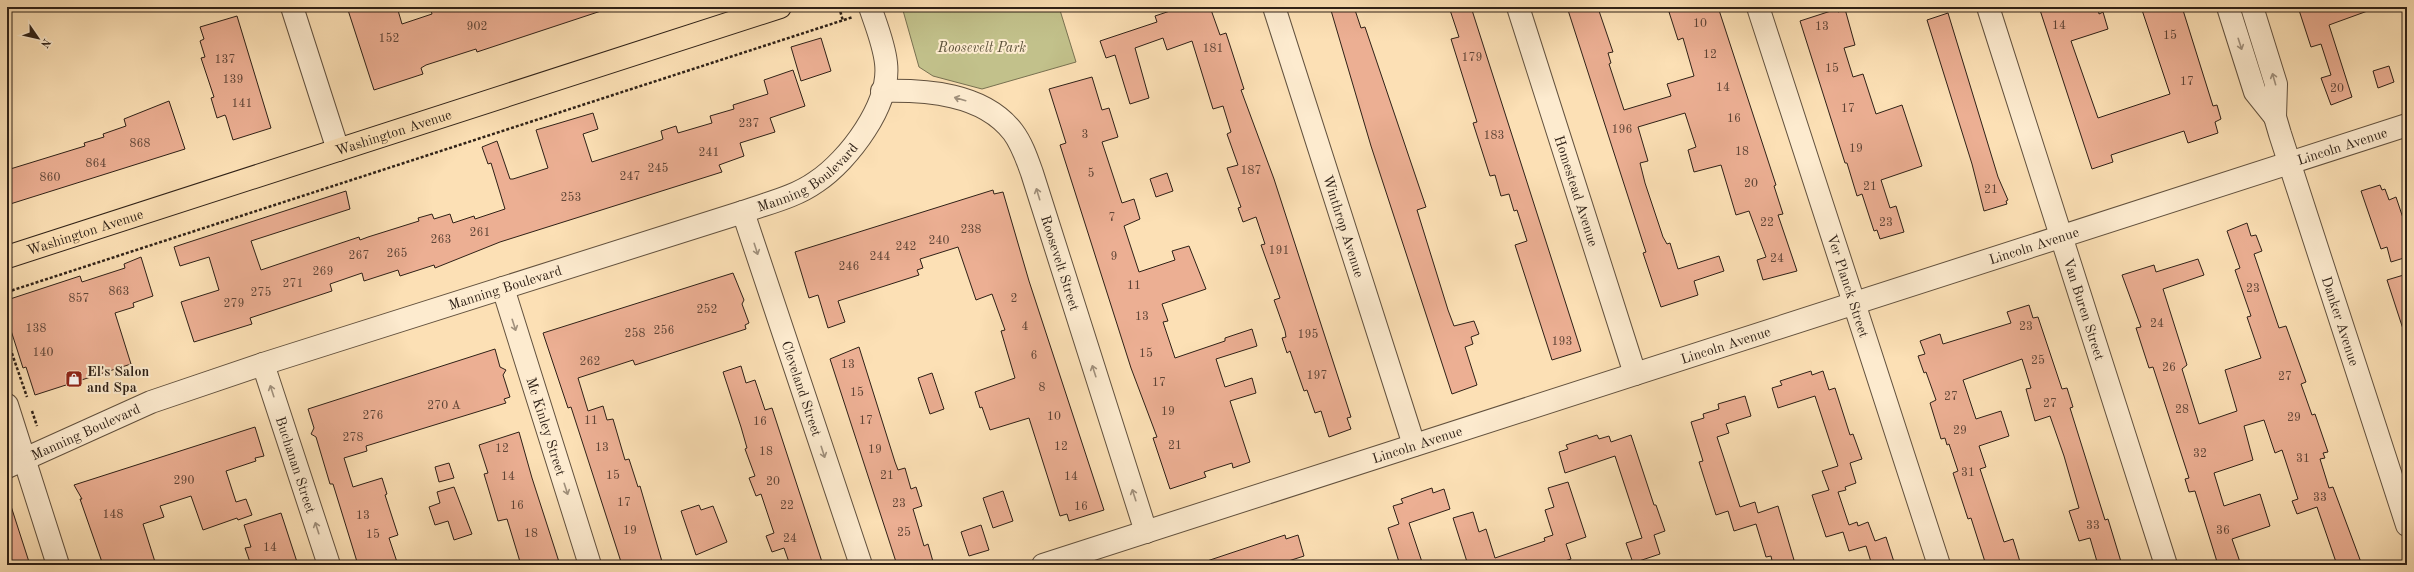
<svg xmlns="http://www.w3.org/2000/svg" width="2414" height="572" font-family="'Old Standard TT',serif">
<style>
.green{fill:#c2c18b;stroke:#787151}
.building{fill:#ecaf93;stroke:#2f2117}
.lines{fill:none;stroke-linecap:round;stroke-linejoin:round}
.minor-casing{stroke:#62513e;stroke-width:24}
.major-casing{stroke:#2f2117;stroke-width:24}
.path{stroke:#2f2117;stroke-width:2.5;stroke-dasharray:3 2;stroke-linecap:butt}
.minor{stroke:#fdebcf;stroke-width:22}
.major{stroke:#fce0b5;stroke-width:22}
.oneway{stroke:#a0907c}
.labels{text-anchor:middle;stroke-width:4;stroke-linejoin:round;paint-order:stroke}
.number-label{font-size:12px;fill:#5e4436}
.park-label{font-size:14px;font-style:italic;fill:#5b513a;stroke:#fdebcf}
.street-label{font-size:14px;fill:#2f2117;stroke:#fdebcf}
.poi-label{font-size:14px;font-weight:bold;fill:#2f2117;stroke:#fdebcf;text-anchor:start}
</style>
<rect width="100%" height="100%" fill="#fce0b5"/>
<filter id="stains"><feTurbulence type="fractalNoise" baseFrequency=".005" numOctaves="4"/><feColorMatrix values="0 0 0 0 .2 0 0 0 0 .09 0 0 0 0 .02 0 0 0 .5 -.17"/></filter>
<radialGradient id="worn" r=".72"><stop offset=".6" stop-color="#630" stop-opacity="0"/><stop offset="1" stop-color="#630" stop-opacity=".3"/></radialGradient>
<polygon class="green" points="902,7 1059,7 1076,62 982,89 933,76 919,67"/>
<g class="building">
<polygon points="347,7 397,7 402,24 432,14 430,7 603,7 604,10 477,52 476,49 426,65 421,68 423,74 374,90"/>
<polygon points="1182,7 1210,7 1220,35 1226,33 1244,89 1241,90 1274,179 1351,417 1347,418 1351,429 1329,437 1321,411 1315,413 1307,390 1304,391 1290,351 1287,353 1282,338 1286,337 1285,331 1274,300 1280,298 1261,245 1265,244 1256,217 1243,222 1238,208 1241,207 1227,168 1238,165 1227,134 1231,132 1223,106 1213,109 1192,41 1167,50 1163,38 1135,48 1149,98 1130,104 1115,55 1106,58 1100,41 1157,22 1155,16"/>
<polygon points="1330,7 1354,7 1361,28 1365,27 1426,207 1417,210 1448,310 1454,326 1474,321 1479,334 1471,337 1473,344 1465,347 1477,385 1452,394 1371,146"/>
<polygon points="1449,7 1471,7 1581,351 1552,360 1515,245 1527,241 1517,210 1514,211 1509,194 1501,196 1495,175 1490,176 1473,123 1477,122 1451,39 1459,37"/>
<polygon points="1567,7 1589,7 1590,11 1598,8 1613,52 1608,53 1611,63 1609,64 1624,110 1671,96 1667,84 1694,76 1683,38 1678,40 1669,12 1675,10 1674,7 1718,7 1776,185 1774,186 1783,214 1778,215 1797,271 1763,280 1757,260 1766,257 1749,211 1736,215 1721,165 1694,172 1688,150 1696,147 1685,113 1638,127 1648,161 1640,163 1645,183 1663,237 1667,244 1670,243 1678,269 1719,256 1724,271 1694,281 1698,295 1661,307 1643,253 1646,252 1643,243"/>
<polygon points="2039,7 2098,7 2099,14 2103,12 2108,29 2071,41 2098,118 2170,94 2141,7 2182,7 2213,106 2217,105 2221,119 2215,122 2218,133 2188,143 2184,131 2111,155 2113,162 2092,169"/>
<polygon points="2298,7 2372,7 2373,9 2329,25 2352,97 2331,105 2321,78 2331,75 2321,44 2311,47"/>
<polygon points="1837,9 1838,12 1845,9 1855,45 1844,48 1853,77 1863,74 1876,114 1902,105 1922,166 1881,180 1890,208 1896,206 1904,232 1880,239 1877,230 1874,231 1862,194 1857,196 1847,163 1845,163 1800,21"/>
<polygon points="1948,13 1998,177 2008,200 2006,201 2007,204 1984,211 1972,164 1927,20"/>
<polygon points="237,16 271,128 233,140 226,117 225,115 217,118 211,98 214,97 201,58 205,57 200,41 204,39 200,27"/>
<polygon points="821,38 831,71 801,81 791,47"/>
<polygon points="2389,66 2394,82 2378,88 2373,71"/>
<polygon points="793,70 805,106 770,118 775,132 740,143 744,156 719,165 722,172 500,242 435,268 434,265 400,276 398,270 364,281 362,273 330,284 332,291 250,318 252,324 194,342 181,302 219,290 209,257 180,266 174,247 346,191 350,209 251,241 261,270 359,237 360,240 368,237 419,221 418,218 432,214 434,219 450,214 453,223 474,216 475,219 505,209 491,163 488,164 482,147 497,141 510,179 513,179 548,168 536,130 593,113 598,129 583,134 592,162 661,140 663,139 661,131 676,126 678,133 712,123 710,116 734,109 733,105 768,94 764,80"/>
<polygon points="1092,77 1102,110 1109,108 1118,137 1102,142 1122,203 1134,199 1140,219 1124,226 1139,272 1175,260 1172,251 1189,246 1206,289 1162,304 1168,321 1163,322 1175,358 1225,341 1225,338 1252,329 1257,346 1216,359 1225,387 1252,378 1256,393 1230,401 1250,462 1233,468 1232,463 1204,472 1206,477 1170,489 1153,438 1157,437 1131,368 1060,145 1066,143 1049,89"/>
<polygon points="169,101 185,149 7,205 7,170 85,146 84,143 104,137 103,134 126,126 124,119"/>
<polygon points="1167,173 1173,191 1156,197 1150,179"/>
<polygon points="2380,185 2382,190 2385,189 2389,200 2396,197 2407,230 2407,257 2391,262 2387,247 2381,249 2361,191"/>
<polygon points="993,190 994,194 1003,192 1029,281 1104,510 1069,521 1067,514 1060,516 1029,418 990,430 982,407 980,408 975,392 1015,378 1001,331 1005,330 992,294 976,300 958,247 920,259 923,268 917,270 919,275 838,301 845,322 828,328 818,295 809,298 795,252"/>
<polygon points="2247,223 2251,236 2256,235 2262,251 2254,254 2279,328 2286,326 2306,382 2301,384 2312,415 2315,414 2328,452 2323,453 2325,458 2320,459 2329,488 2333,487 2362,565 2337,565 2317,507 2297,514 2292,501 2298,499 2282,450 2275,453 2264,420 2244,426 2253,460 2214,473 2224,506 2260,494 2270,526 2232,539 2241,565 2218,565 2195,491 2189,492 2185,479 2189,478 2153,367 2149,368 2136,328 2141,327 2122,275 2154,265 2156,272 2198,259 2204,275 2163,289 2187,365 2182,369 2199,424 2237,411 2225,370 2261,358 2247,317 2251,316 2235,270 2240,268 2227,231"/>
<polygon points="141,257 153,296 133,303 134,307 115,313 131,364 35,395 26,367 23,368 7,318 7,300 80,276 82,282 125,268 124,264"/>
<polygon points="733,273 744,300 742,304 749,323 745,325 746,329 635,365 633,360 578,378 588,411 603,406 607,420 613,419 625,460 629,459 638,487 640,486 663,565 622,565 571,407 568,408 543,333"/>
<polygon points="2407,274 2407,332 2404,332 2387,280"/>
<polygon points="2029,305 2033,318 2038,317 2062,389 2067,388 2073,407 2070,408 2105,520 2108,519 2122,565 2098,565 2090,538 2079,541 2069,511 2079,508 2064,456 2050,416 2035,421 2026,389 2031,388 2022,359 1963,380 1976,419 2001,411 2009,436 1979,446 1986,467 1980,469 2004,542 2013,539 2021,565 1986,565 1971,518 1968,519 1953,473 1958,471 1949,444 1947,445 1945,438 1941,439 1930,403 1936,400 1926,372 1924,373 1918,356 1925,354 1920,341 1940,334 1943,344 2011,323 2007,312"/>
<polygon points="859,347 895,462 898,470 905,468 911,489 916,487 922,506 913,509 924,546 928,544 934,565 897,565 830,359"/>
<polygon points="495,349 500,367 506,370 503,375 510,397 504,399 506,403 366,446 367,451 344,458 353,487 382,478 387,494 385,495 398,535 389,538 398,565 358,565 333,484 330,484 316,437 311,434 314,428 308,409"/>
<polygon points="741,366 746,383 755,380 765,410 772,408 823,565 790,565 784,548 772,552 766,536 774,533 761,494 756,496 749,478 755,476 745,449 747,448 741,427 723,372"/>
<polygon points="1811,371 1812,375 1823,371 1829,390 1835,388 1850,435 1853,434 1862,459 1850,463 1856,483 1845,487 1846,490 1838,492 1849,525 1857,522 1858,526 1868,522 1875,541 1886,537 1895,565 1872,565 1866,546 1849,551 1843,532 1826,537 1812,495 1829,490 1822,471 1838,466 1815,396 1778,408 1772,388 1782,385 1780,381"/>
<polygon points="932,373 944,409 930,414 918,378"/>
<polygon points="1745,396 1751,416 1726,424 1729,433 1717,437 1740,507 1755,502 1758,513 1778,506 1794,560 1780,565 1773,565 1771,556 1766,557 1756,524 1734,531 1728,511 1716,515 1699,462 1703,461 1691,422 1704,418 1703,414 1719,409 1718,404"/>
<polygon points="255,427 264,456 255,458 256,461 226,471 236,502 246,499 252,515 238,520 237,518 203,530 191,496 160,506 164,517 143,524 156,565 103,565 80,499 82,499 74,485"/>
<polygon points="519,432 532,478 560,565 521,565 507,519 498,521 493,504 484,474 488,473 479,445"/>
<polygon points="1597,435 1599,439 1609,436 1611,442 1631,435 1654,505 1656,505 1665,531 1654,535 1660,554 1633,563 1626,543 1642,538 1615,456 1565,473 1559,452 1568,449 1566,445"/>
<polygon points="449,463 454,478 439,482 435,467"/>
<polygon points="1568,482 1586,537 1566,544 1571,559 1552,565 1468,565 1453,518 1473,512 1479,532 1486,529 1495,558 1545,541 1544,538 1553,535 1545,510 1554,507 1548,488"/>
<polygon points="454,487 472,534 454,540 448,521 435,525 429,507 440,503 437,492"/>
<polygon points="1432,488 1433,493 1444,489 1450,509 1409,523 1423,565 1400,565 1388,528 1399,524 1393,506 1403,503 1401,499"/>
<polygon points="1003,491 1013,521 993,528 983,498"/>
<polygon points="7,503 10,503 30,565 7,565"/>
<polygon points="699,505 701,510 713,506 727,542 696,555 681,511"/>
<polygon points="281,513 298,565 251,565 245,548 251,547 244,525"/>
<polygon points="981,525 989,550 969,556 961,532"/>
<polygon points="1285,535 1286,539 1298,535 1304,556 1276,565 1204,565 1204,562"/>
</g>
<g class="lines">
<g class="minor-casing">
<g id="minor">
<polyline points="292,7 338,150"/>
<path id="s1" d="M1274,7l140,438"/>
<path id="s2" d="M1518,7l117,367"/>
<path id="s3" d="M1758,7l181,558"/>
<path id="s4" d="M1988,7l178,558"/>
<polyline points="2228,7 2255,92 2275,117"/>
<path id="s5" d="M2252,7l24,77 -1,33 5,17 127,391"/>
<path id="s6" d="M882,91c44,-1 101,2 131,41 9,12 14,27 19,41l114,359"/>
<path id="s7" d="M743,212l118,353"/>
<path id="s8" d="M503,288l87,277"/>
<path id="s9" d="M263,364l66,201"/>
<polyline points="7,405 58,565"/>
<path id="s10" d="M7,467l144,-65 112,-38 480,-152c25,-9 52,-15 73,-30 33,-22 75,-78 70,-119 -2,-19 -10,-38 -16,-56"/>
<path id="s11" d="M1043,565l1364,-440"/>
</g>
</g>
<g class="major-casing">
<g id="major">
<path id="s12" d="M7,257l773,-250"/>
</g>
</g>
<g class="path">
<polyline points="839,7 843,21"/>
<polyline points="7,292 853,17"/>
<polyline points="7,339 27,397"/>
<polyline points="32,411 37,426"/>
</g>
<use href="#minor" class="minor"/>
<use href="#major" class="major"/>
</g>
<defs><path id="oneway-shaft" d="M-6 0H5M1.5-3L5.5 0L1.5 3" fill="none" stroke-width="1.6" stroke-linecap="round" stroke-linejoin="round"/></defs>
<g class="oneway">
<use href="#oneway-shaft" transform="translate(2240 44) rotate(72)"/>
<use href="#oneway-shaft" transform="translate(2274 79) rotate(-106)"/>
<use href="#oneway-shaft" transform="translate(960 99) rotate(-164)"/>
<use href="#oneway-shaft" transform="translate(1038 194) rotate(-107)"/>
<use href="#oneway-shaft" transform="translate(756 249) rotate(72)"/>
<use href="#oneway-shaft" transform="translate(514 325) rotate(72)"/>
<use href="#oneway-shaft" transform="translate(1094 371) rotate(-108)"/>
<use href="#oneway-shaft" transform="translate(272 391) rotate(-108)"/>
<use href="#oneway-shaft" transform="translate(823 452) rotate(72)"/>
<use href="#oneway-shaft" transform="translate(566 489) rotate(72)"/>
<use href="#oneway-shaft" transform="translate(1134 495) rotate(-108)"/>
<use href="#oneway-shaft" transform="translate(317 528) rotate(-108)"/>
</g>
<defs>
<g id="shop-square" transform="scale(0.9)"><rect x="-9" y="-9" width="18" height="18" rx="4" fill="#8f2418" stroke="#fdebcf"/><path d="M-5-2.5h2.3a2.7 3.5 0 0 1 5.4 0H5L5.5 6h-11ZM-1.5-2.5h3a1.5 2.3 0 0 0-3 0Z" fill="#fff"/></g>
</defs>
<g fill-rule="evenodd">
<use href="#shop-square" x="74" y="379"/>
</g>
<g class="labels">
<g class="number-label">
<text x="1700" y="27">10</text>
<text x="2059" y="29">14</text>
<text x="477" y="30">902</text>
<text x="1822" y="30">13</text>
<text x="2170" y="39">15</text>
<text x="389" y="42">152</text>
<text x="1213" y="52">181</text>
<text x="1710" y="58">12</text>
<text x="1472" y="61">179</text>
<text x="225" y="63">137</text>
<text x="1832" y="72">15</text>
<text x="233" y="83">139</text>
<text x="2187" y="85">17</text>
<text x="1723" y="91">14</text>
<text x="2337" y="92">20</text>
<text x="242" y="107">141</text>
<text x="1848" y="112">17</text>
<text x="1734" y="122">16</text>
<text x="749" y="127">237</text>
<text x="1622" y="133">196</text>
<text x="1085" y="138">3</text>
<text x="1494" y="139">183</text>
<text x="140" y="147">868</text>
<text x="1856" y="152">19</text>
<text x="1742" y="155">18</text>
<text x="709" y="156">241</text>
<text x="96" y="167">864</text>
<text x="658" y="172">245</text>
<text x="1251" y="174">187</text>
<text x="1091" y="177">5</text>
<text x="630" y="180">247</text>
<text x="50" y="181">860</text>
<text x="1751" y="187">20</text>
<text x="1870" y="190">21</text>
<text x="1991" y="193">21</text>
<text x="571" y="201">253</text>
<text x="1112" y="221">7</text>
<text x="1767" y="226">22</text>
<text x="1886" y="226">23</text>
<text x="971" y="233">238</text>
<text x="480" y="236">261</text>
<text x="441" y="243">263</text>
<text x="939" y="244">240</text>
<text x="906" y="250">242</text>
<text x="1279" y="254">191</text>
<text x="397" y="257">265</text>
<text x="359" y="259">267</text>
<text x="880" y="260">244</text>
<text x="1114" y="260">9</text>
<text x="1777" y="262">24</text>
<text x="849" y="270">246</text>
<text x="323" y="275">269</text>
<text x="293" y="287">271</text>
<text x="1134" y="289">11</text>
<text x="2253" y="292">23</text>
<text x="119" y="295">863</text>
<text x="261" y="296">275</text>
<text x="79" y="302">857</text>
<text x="1014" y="302">2</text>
<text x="234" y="307">279</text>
<text x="707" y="313">252</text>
<text x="1142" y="320">13</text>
<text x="2157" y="327">24</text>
<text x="1025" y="330">4</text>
<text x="2026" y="330">23</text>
<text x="36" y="332">138</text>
<text x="664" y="334">256</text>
<text x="635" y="337">258</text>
<text x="1308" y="338">195</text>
<text x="1562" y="345">193</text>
<text x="43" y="356">140</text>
<text x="1146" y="357">15</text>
<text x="1034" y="359">6</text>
<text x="2038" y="364">25</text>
<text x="590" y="365">262</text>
<text x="848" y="368">13</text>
<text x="2169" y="371">26</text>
<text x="1317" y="379">197</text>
<text x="2285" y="380">27</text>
<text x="1159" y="386">17</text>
<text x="1042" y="391">8</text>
<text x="857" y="396">15</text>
<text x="1951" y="400">27</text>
<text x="2050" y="407">27</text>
<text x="444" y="409">270 A</text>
<text x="2182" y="413">28</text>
<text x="1168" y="415">19</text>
<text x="373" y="419">276</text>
<text x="1054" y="420">10</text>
<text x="2294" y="421">29</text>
<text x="591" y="424">11</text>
<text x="866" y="424">17</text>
<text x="760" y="425">16</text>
<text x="1960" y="434">29</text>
<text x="353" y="441">278</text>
<text x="1175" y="449">21</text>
<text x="1061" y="450">12</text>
<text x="602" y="451">13</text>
<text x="502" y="452">12</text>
<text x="875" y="453">19</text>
<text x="766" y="455">18</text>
<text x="2200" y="457">32</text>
<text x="2303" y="462">31</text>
<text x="1968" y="476">31</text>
<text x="613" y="479">15</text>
<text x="887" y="479">21</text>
<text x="508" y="480">14</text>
<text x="1071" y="480">14</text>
<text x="184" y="484">290</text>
<text x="773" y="485">20</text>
<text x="2320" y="501">33</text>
<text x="624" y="506">17</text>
<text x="899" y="507">23</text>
<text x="517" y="509">16</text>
<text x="787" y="509">22</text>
<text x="1081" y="510">16</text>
<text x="113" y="518">148</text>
<text x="363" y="519">13</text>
<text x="2093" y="529">33</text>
<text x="630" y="534">19</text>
<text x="2223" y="534">36</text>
<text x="904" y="536">25</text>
<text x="531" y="537">18</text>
<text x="373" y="538">15</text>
<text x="790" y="542">24</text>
<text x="270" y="551">14</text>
</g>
<g class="park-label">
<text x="982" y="52">Roosevelt Park</text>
</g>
<g class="street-label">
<text dy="5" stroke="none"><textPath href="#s12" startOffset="406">Washington Avenue</textPath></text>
<text dy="5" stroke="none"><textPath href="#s11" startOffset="1365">Lincoln Avenue</textPath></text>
<text dy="5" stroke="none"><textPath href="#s10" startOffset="854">Manning Boulevard</textPath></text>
<text dy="5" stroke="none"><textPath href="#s2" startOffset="193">Homestead Avenue</textPath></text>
<text dy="5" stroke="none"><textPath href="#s1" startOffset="230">Winthrop Avenue</textPath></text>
<text dy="5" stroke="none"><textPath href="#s12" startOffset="82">Washington Avenue</textPath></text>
<text dy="5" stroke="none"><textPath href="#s11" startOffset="1041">Lincoln Avenue</textPath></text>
<text dy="5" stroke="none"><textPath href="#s6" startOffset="282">Roosevelt Street</textPath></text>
<text dy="5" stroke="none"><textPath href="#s3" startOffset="293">Ver Planck Street</textPath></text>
<text dy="5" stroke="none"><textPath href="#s10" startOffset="530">Manning Boulevard</textPath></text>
<text dy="5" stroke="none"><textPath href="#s4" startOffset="317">Van Buren Street</textPath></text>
<text dy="5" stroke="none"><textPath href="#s5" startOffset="328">Danker Avenue</textPath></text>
<text dy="5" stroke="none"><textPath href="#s11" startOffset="717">Lincoln Avenue</textPath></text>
<text dy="5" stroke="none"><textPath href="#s7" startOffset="186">Cleveland Street</textPath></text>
<text dy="5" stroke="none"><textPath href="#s8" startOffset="145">Mc Kinley Street</textPath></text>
<text dy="5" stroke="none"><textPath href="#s10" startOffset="86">Manning Boulevard</textPath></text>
<text dy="5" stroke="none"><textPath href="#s11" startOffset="393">Lincoln Avenue</textPath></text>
<text dy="5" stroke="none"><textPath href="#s9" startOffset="106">Buchanan Street</textPath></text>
</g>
<g class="poi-label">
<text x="87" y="376">El's Salon<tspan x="87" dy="16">and Spa</tspan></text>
</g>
</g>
<rect width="2414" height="572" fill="none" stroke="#fce0b5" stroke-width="24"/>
<rect x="8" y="8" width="2398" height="556" fill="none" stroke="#2f2117" stroke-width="2"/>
<rect x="12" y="12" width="2390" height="548" fill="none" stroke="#2f2117"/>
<g transform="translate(38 38) rotate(124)" stroke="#fdebcf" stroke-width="3" paint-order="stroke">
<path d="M0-3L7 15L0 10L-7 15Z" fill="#2f2117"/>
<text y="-6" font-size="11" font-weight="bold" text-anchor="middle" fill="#2f2117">N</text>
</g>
<rect width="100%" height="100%" filter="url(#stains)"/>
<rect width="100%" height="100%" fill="url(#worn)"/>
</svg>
